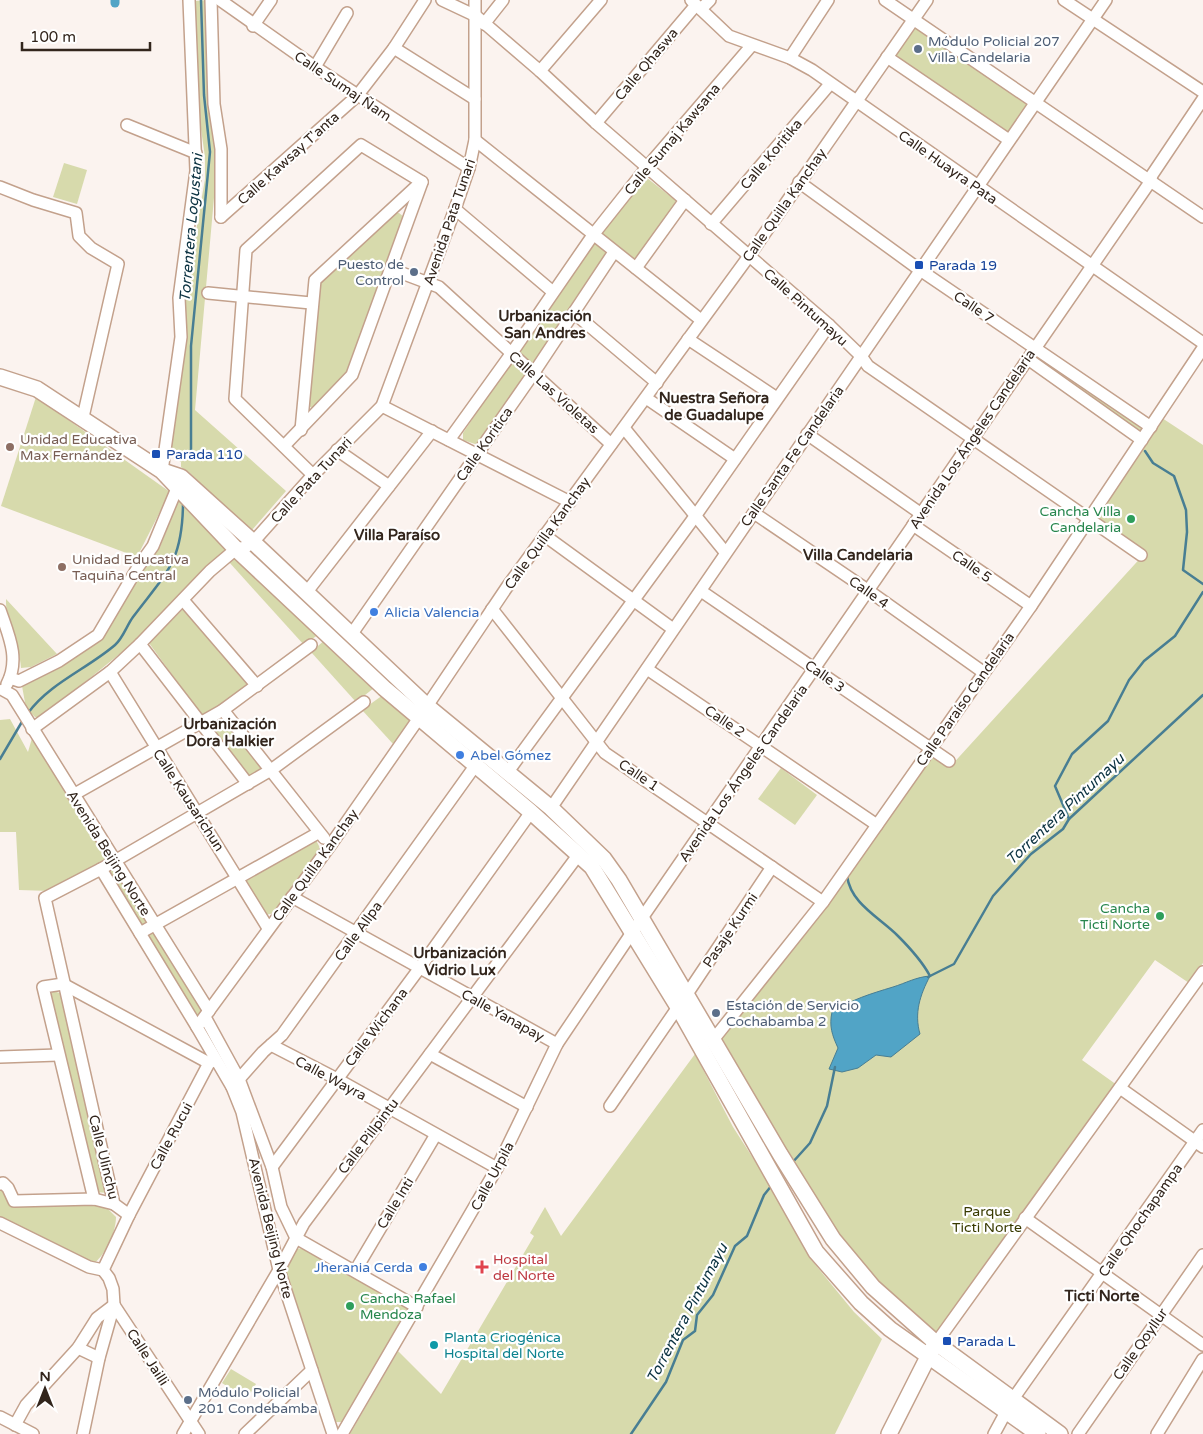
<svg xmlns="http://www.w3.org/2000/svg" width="1203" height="1434" font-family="'Varela Round',sans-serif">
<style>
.green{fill:#d7daac}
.water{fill:#51a4c6;stroke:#487e93}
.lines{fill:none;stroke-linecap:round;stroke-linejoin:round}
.stream{stroke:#487e93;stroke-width:2.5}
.canal{stroke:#51a4c6;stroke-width:9}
.minor-casing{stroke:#c3a18c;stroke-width:14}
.major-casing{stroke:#c3a18c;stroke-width:18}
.minor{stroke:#fff;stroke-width:11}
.major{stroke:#fff;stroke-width:15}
.service-dot{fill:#5c6f8a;stroke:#fff;stroke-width:2}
.transit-dot{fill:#1a4fb4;stroke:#fff;stroke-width:2}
.education-dot{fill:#8d6e63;stroke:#fff;stroke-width:2}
.leisure-dot{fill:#2e9e5b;stroke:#fff;stroke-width:2}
.shop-dot{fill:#3f7fe0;stroke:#fff;stroke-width:2}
.health-dot{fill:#e0444e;stroke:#fff;stroke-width:2}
.culture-dot{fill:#0f9aa8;stroke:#fff;stroke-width:2}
.labels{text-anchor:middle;stroke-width:4.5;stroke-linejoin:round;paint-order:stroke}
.service-label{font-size:14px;fill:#4e5e75;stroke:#fff;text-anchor:start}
.street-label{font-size:14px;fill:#32251c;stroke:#fff}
.transit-label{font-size:14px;fill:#164399;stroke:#fff;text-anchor:start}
.education-label{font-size:14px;fill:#785e54;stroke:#fff;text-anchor:start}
.leisure-label{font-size:14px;fill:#27864d;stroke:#fff;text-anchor:end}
.shop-label{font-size:14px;fill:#366cbe;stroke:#fff;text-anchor:start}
.park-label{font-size:14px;fill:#383a00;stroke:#fff}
.health-label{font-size:14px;fill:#be3a42;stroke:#fff;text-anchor:start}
.culture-label{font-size:14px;fill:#0d838f;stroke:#fff;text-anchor:start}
.water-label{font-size:15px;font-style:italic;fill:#0a3140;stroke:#fff}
.neighbourhood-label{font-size:15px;font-weight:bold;fill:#32251c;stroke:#fff}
</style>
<rect width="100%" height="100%" fill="#fbf3ef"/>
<g class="green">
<polygon points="208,0 218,153 195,410 286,491 252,530 246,529 190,473 181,467 181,462 174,458 170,447 184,340 185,295 205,179 205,157 197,101 194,13 195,1"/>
<polygon points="916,28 1026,102 1026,108 1007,136 892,57"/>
<polygon points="64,163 87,170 77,204 53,197"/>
<polygon points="647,178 675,200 676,204 638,259 634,261 601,238 601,231 644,179"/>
<polygon points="395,213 399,213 404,217 348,376 314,409 307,405 316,286"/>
<polygon points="593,243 596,243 607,253 532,366 519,356 519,351"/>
<polygon points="1036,354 1143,427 1142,433 1138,433 1033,358"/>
<polygon points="513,364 524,372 525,377 478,445 463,440 463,433 508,366"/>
<polygon points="36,397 170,492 137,557 1,506"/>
<polygon points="1162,418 1203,445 1203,963 1189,983 1155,960 1082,1060 1117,1085 937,1331 932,1331 884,1290 847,1248 802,1180 722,1038 827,905 932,757 949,768 1145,553 1095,517"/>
<polygon points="179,499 228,548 138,639 42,717 35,717 26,708 22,686 103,638 145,566 160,547"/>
<polygon points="235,555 319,634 304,645 229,562"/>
<path d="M6,599l51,55 -26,13 -10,1c-1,-24 -16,-45 -15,-69z"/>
<polygon points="183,609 251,685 202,716 149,643"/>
<polygon points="326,639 374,688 356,702 311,652"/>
<polygon points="383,695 410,719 394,745 362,710"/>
<polygon points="223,716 263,769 248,777 209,724"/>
<polygon points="10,719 28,752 32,738 108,860 50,891 19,890 16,832 0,832 0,720"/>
<polygon points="781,768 817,795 795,825 758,799"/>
<polygon points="316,840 320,848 274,913 266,915 246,880"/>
<polygon points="112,867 203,1011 196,1020 106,871"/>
<polygon points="53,991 60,993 109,1193 94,1192 48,997"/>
<polygon points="695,1054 733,1127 783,1205 809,1257 854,1312 882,1339 835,1434 350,1434 398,1351 441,1394 534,1236 530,1233 545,1207 561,1236"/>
<path d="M0,1187h3l9,18 83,-1 13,5 8,8c0,16 -11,39 -24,48l-92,-46z"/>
<polygon points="302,1248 405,1306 407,1309 345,1422 334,1422 285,1272 297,1249"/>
<polygon points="231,1369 256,1384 247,1399 222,1383"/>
</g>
<path class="water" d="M930,976c-10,19 -16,37 -10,58l-29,23 -15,-2 -18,13 -16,4 -13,-3 9,-21c-6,-13 -9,-22 -6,-36 21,-13 38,-18 61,-25 13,-4 23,-10 37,-11z"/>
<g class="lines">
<g class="stream">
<polyline points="1145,451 1153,463 1174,476 1186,510 1187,532 1183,570 1203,584"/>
<polyline points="191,458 191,346 210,152 204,95 201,0"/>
<path d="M28,713c22,-30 59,-44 87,-68 8,-7 12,-20 18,-28 33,-44 49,-54 50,-112"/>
<polyline points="0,759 23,720"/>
<polyline points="1069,819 1055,786 1072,754 1108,721 1129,680 1144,661 1175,636 1203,592"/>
<path d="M847,876c4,28 32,41 51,60 12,12 24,25 32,40"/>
<polyline points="928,977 954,964 993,896 1031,854 1063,829 1069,819 1203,695"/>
<polyline points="792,1163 810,1143 827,1106 835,1067"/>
<polyline points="631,1434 666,1382 683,1340 695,1331 697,1315 713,1295 735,1246 747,1236 764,1195 772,1185"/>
</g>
<polyline class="canal" points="115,0 115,3"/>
<g class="minor-casing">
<g id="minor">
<polyline points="211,0 214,104 221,149 221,217"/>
<polyline points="220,0 315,67 469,168"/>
<polyline points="442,0 476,16 540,71 596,123 829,325 861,356 868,366 1141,555"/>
<polyline points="691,0 729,36 790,58 812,70 1203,343"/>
<polyline points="885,0 1203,217"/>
<polyline points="1064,0 1203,92"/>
<polyline points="701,9 710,0"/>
<polyline points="484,24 503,0"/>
<polyline points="253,26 271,0"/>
<polyline points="394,48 475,99"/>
<polyline points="887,57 1009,140"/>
<polyline points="790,58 828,0"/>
<polyline points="315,67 347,13"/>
<polyline points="540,71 601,0"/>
<polyline points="596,123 696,5"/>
<polyline points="127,125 196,153"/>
<polyline points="475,140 701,320"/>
<polyline points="799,182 920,270 1151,427"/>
<polyline points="0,187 33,200 76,213 79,236 91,248 118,264 83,417"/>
<polyline points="455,209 553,292"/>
<polyline points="221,217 357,96 394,48 425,0"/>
<polyline points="711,224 830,84"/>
<polyline points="636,268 685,200"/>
<polyline points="391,269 439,287 611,444"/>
<polyline points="208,293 311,303"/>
<polyline points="574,313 657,383"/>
<polyline points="688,339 777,398"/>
<polyline points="1028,359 1142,440"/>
<polyline points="646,398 735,459"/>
<polyline points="382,406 570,502"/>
<polyline points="624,428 725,552"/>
<polyline points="301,430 315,280 420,183"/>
<polyline points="807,434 920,513"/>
<polyline points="449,440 511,354 593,235 647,167 752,45"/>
<polyline points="284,446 352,375 422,182"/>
<polyline points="337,450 389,486"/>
<polyline points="162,471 181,337 179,298 196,171 189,0"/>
<polyline points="313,475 235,399 246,250 361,145 422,182"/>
<polyline points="754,513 869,591 983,672"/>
<polyline points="913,525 1031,606"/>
<polyline points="544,535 673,629"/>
<polyline points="701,591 949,761"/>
<polyline points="306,593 432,431"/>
<polyline points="183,600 257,686"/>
<polyline points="492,609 605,753 823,902"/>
<path d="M0,610c9,26 20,49 7,74"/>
<polyline points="351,635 533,374 614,252"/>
<polyline points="140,644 248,784"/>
<polyline points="647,669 877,825"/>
<polyline points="110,672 268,928"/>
<polyline points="10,678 19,681 59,661 98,635 138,567 153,546 180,481"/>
<polyline points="3,690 12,695 209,1011"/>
<polyline points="223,710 324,838"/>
<polyline points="32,729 110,672 140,644 210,571 236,549 246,547 253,542 313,475 382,406 455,209 469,168 475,140 475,0"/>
<polyline points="507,773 696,515 829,325"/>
<polyline points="73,795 223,710 311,645"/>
<polyline points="551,808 1106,0"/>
<polyline points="101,869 197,1027"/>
<polyline points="292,897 557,1044"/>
<polyline points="140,933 318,833"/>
<polyline points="687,994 772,867"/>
<polyline points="205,1017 239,1079 272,1167 281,1207 296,1238"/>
<polyline points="713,1040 823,902 1031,606 1203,348"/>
<polyline points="271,1045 337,1079 497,1168"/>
<polyline points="430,1054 527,1107"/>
<polyline points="0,1057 58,1055"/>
<polyline points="232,1087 263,1052 282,1035 475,766"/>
<polyline points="1120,1088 1203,1147"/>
<polyline points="610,1106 678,1007"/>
<polyline points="272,1167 419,969 531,812"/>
<polyline points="0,1184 3,1183 8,1188 14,1201 94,1199 114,1204"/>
<polyline points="94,1199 43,987 63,984 209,1063"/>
<polyline points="129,1215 114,1204 45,898 101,869 271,770 364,702"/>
<polyline points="1025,1218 1203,1345"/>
<polyline points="0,1223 89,1267 103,1270"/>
<polyline points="296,1238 417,1307"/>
<polyline points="103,1270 129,1215 209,1063 214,1061"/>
<polyline points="355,1271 435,1136"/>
<polyline points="114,1305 199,1434"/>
<polyline points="936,1343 1203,972"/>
<polyline points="78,1348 99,1358"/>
<polyline points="0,1417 33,1434"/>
<polyline points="15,1425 26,1405 78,1348 97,1318 114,1305"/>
<polyline points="83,1434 99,1358 114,1305 113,1289 109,1278 103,1270"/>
<polyline points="183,1434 279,1270 304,1223 579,854"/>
<polyline points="245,1434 312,1370"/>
<polyline points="333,1434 279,1270 242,1112 232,1087 197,1027 332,843 419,718 507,587 749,256 927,0"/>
<polyline points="342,1434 497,1168 557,1044 633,931 1150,182 1152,175 1203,99"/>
<polyline points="994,1434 1013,1399 1203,1130"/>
<polyline points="1078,1434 1203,1255"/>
<polyline points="1157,1434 1203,1359"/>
</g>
</g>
<g class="major-casing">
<g id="major">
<polyline points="0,377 37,389 162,471 236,549 384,688 531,812 592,867 678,1007 816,1252 861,1303 890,1329 1038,1434"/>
<polyline points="163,471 181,477 253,542 427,706 551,808 604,859 619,880 780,1154 833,1239 873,1287 936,1343 1060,1434"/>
<polyline points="889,1434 932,1349"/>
</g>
</g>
<use href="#minor" class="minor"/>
<use href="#major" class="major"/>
</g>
<g class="service-dot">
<circle cx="918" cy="49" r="5"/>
<circle cx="414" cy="272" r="5"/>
<circle cx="716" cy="1013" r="5"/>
<circle cx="188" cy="1400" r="5"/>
</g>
<g class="transit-dot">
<rect x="914" y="260" width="10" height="10" rx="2.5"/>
<rect x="151" y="449" width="10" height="10" rx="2.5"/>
<rect x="942" y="1336" width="10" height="10" rx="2.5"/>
</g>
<g class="education-dot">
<circle cx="10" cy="447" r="5"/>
<circle cx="62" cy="567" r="5"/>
</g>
<g class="leisure-dot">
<circle cx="1131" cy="519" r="5"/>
<circle cx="1160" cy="916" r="5"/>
<circle cx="350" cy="1306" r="5"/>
</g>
<g class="shop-dot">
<circle cx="374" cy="612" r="5"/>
<circle cx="460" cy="755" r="5"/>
<circle cx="423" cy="1267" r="5"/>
</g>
<path class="health-dot" d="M479.5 1259.5h5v5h5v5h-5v5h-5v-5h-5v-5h5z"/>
<circle class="culture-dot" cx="434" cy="1345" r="5"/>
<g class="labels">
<g class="service-label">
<text x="928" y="46">Módulo Policial 207<tspan x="928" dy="16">Villa Candelaria</tspan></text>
<text x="404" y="269" text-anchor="end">Puesto de<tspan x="404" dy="16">Control</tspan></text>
<text x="726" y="1010">Estación de Servicio<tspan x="726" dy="16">Cochabamba 2</tspan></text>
<text x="198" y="1397">Módulo Policial<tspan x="198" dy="16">201 Condebamba</tspan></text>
</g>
<g class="street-label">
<text transform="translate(646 64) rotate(-50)" y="5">Calle Qhaswa</text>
<text transform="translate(343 86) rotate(34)" y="5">Calle Sumaj Ñam</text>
<text transform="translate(672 139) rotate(-50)" y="5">Calle Sumaj Kawsana</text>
<text transform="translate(771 154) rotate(-50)" y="5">Calle Koritika</text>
<text transform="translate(288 158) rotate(-42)" y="5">Calle Kawsay T'anta</text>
<text transform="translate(948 167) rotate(35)" y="5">Calle Huayra Pata</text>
<text transform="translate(784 205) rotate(-55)" y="5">Calle Quilla Kanchay</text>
<text transform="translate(449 222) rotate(-71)" y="5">Avenida Pata Tunari</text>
<text transform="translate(806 307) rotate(42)" y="5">Calle Pintumayu</text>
<text transform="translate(974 307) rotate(34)" y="5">Calle 7</text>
<text transform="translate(554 392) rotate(42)" y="5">Calle Las Violetas</text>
<text transform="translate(972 439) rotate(-56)" y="5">Avenida Los Ángeles Candelaria</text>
<text transform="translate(484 444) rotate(-55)" y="5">Calle Koritica</text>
<text transform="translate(792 456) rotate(-55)" y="5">Calle Santa Fe Candelaria</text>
<text transform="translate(311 480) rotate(-47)" y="5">Calle Pata Tunari</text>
<text transform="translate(547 533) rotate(-54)" y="5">Calle Quilla Kanchay</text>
<text transform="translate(972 566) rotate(35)" y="5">Calle 5</text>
<text transform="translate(869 592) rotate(35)" y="5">Calle 4</text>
<text transform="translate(825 676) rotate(35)" y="5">Calle 3</text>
<text transform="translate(965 699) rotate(-55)" y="5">Calle Paraíso Candelaria</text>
<text transform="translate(725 721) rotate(34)" y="5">Calle 2</text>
<text transform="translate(743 773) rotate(-55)" y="5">Avenida Los Ángeles Candelaria</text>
<text transform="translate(639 775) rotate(34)" y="5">Calle 1</text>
<text transform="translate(189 800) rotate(57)" y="5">Calle Kausarichun</text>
<text transform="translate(109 853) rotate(58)" y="5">Avenida Beijing Norte</text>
<text transform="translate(315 865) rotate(-54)" y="5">Calle Quilla Kanchay</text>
<text transform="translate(730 930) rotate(-56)" y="5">Pasaje Kurmi</text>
<text transform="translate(358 931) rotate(-54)" y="5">Calle Allpa</text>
<text transform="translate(503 1015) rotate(29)" y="5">Calle Yanapay</text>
<text transform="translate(376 1027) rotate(-53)" y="5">Calle Wichana</text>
<text transform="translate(331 1078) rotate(28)" y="5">Calle Wayra</text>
<text transform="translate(171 1136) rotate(-62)" y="5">Calle Rucui</text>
<text transform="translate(368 1136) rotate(-53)" y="5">Calle Pillpintu</text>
<text transform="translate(104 1157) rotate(76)" y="5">Calle Ulinchu</text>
<text transform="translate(492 1176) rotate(-62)" y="5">Calle Urpila</text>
<text transform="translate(395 1203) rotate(-59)" y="5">Calle Inti</text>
<text transform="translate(1140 1220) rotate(-55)" y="5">Calle Qhochapampa</text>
<text transform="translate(271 1228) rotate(76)" y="5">Avenida Beijing Norte</text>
<text transform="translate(1140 1344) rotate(-55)" y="5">Calle Qoyllur</text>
<text transform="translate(148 1357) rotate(57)" y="5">Calle Jailli</text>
</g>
<g class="transit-label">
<text x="929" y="270">Parada 19</text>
<text x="166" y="459">Parada 110</text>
<text x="957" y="1346">Parada L</text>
</g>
<g class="education-label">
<text x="20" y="444">Unidad Educativa<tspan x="20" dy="16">Max Fernández</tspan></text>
<text x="72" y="564">Unidad Educativa<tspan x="72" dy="16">Taquiña Central</tspan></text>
</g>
<g class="leisure-label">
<text x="1121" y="516">Cancha Villa<tspan x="1121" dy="16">Candelaria</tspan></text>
<text x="1150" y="913">Cancha<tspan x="1150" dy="16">Ticti Norte</tspan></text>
<text x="360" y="1303" text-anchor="start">Cancha Rafael<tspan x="360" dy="16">Mendoza</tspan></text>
</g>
<g class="shop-label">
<text x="384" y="617">Alicia Valencia</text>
<text x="470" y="760">Abel Gómez</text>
<text x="413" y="1272" text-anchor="end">Jherania Cerda</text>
</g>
<g class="park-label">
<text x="987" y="1216">Parque<tspan x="987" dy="16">Ticti Norte</tspan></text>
</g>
<g class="health-label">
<text x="493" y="1264">Hospital<tspan x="493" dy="16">del Norte</tspan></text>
</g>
<g class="culture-label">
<text x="444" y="1342">Planta Criogénica<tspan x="444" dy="16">Hospital del Norte</tspan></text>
</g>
<g class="water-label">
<text transform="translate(191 228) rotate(-85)" y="5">Torrentera Logustani</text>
<text transform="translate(1065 809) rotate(-43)" y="5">Torrentera Pintumayu</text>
<text transform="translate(687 1313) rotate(-62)" y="5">Torrentera Pintumayu</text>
</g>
<g class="neighbourhood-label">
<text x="545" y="321">Urbanización<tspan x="545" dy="17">San Andres</tspan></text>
<text x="714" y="403">Nuestra Señora<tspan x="714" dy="17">de Guadalupe</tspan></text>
<text x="397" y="540">Villa Paraíso</text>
<text x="858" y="560">Villa Candelaria</text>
<text x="230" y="729">Urbanización<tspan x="230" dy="17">Dora Halkier</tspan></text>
<text x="460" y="958">Urbanización<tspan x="460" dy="17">Vidrio Lux</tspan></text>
<text x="1102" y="1301">Ticti Norte</text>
</g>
</g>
<g transform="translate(45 1389)" stroke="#ffffff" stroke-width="4" paint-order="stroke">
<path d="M0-4L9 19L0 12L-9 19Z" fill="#32251c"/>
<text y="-8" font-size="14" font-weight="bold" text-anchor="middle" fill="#32251c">N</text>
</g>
<path d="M22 42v8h128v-8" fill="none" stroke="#32251c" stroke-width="2.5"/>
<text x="30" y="42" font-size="15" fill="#32251c" stroke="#ffffff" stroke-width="4" paint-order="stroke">100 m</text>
</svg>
